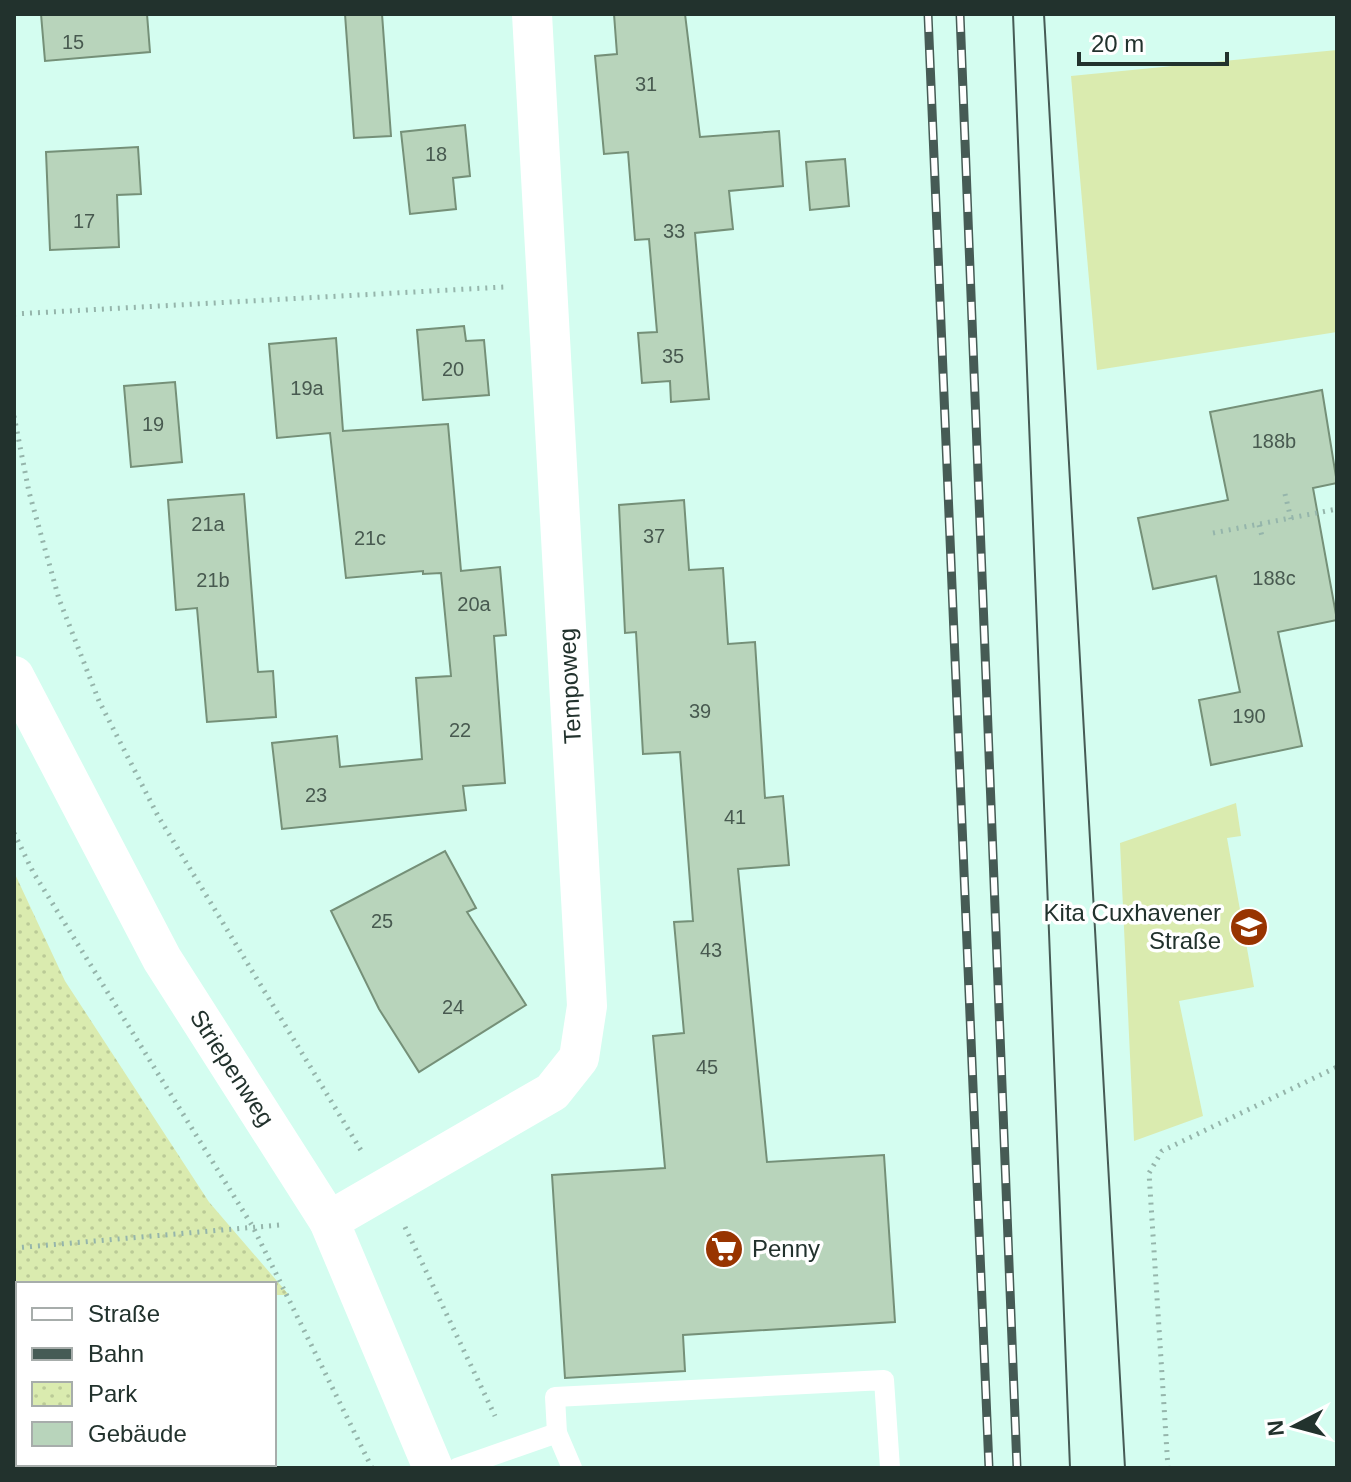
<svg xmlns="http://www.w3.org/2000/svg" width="1351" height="1482" font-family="Helvetica,sans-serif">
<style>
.grass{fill:#daebaf}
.park{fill:url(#park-dots)}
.building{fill:#b8d4bb;stroke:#759078;stroke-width:2}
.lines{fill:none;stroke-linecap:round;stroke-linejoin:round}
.path{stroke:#95b5ab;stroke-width:5;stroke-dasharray:2 6;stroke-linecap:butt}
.service{stroke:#fff;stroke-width:20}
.minor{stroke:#fff;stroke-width:40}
.tram{stroke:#465b55;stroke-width:2}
.rail-casing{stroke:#465b55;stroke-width:9}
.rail{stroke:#fff;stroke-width:6;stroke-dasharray:18;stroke-linecap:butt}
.labels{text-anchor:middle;stroke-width:7;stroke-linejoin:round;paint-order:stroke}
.number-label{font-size:20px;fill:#485a50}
.street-label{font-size:24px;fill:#22322d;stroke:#fff}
.poi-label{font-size:24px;fill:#22322d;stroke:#fff;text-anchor:end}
</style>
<defs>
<pattern id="park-dots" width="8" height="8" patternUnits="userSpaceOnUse" patternTransform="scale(2)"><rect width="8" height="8" fill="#daebaf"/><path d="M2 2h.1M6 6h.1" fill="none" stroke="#bbca97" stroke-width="1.8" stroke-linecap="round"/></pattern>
</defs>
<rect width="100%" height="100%" fill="#d4fdf0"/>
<g class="grass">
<polygon points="1337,50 1337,332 1097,370 1071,76"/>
<polygon points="1236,803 1241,836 1227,838 1254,987 1179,1001 1203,1116 1134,1141 1120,843"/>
</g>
<polygon class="park" points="14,872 65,981 209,1202 289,1295 274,1295 274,1284 18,1284 18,1307 14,1307"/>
<g class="building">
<polygon points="41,14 147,14 150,52 45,61"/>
<polygon points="345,14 382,14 391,136 354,138"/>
<polygon points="614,14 685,14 700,137 779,131 783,186 729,191 733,229 695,233 709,399 671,402 670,381 642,383 638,333 657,332 649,239 635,240 628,152 604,154 595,56 617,54"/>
<polygon points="465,125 470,176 453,178 456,209 410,214 401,132"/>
<polygon points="138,147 141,194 117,195 119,247 50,250 46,152"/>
<polygon points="845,159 849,206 810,210 806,162"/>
<polygon points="464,326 466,341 484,340 489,395 423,400 417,330"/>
<polygon points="336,338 343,431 448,424 461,571 500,567 506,635 494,636 505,783 463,786 466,810 282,829 272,743 337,736 340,767 422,759 416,678 451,676 441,573 423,574 423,571 346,578 330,433 277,438 269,344"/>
<polygon points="175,382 182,462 131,467 124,386"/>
<polygon points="1322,390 1337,483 1313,488 1337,620 1278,632 1302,746 1211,765 1199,700 1240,692 1216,576 1153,589 1138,518 1228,500 1210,412"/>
<polygon points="244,494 258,672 273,671 276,717 207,722 197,608 176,610 168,500"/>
<polygon points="684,500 689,570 723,568 728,644 755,642 765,798 783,796 789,865 738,869 767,1162 884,1155 895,1322 683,1335 685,1371 565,1378 552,1175 665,1168 653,1036 684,1033 674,922 693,921 680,752 643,754 636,632 625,633 619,505"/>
<polygon points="445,851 476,908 467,912 526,1005 419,1072 379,1009 331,911"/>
</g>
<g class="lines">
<g class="path">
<polyline points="14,314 504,287"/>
<polyline points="14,416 29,492 59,599 99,701 158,816 362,1152"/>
<polyline points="1285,494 1291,519"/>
<polyline points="1259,525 1263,540"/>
<polyline points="1213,533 1337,509"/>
<polyline points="14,833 33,872 253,1227 372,1468"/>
<polyline points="405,1227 495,1416"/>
<polyline points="14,1248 280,1225"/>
<polyline points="1168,1468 1149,1173 1162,1151 1337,1067"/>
</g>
<g class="service">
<polyline points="457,1468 557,1433"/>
<polyline points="572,1468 557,1433 555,1397 884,1380 890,1468"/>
</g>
<g class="minor">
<polyline points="14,676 162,959 329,1221 433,1468"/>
<polyline points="329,1221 552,1092 579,1058 587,1006 532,14"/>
</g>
<g class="tram">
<polyline points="1013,14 1070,1468"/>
<polyline points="1044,14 1125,1468"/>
</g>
<g class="rail-casing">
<g id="rail">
<polyline points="928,14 989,1468"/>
<polyline points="960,14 1017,1468"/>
</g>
</g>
<use href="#rail" class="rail"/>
</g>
<defs>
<g id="school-disc" transform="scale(2)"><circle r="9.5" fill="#983400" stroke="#fff"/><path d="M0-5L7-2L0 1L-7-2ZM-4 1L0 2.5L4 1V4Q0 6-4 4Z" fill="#fff"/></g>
<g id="supermarket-disc" transform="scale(2)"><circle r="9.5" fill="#983400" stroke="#fff"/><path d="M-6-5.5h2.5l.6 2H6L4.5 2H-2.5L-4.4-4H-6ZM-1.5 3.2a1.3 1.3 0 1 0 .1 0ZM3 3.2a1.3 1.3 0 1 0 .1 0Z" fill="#fff"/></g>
</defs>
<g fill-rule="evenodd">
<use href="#school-disc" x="1249" y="927"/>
<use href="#supermarket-disc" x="724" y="1249"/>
</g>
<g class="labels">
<g class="number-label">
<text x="73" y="49">15</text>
<text x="646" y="91">31</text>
<text x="436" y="161">18</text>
<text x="84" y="228">17</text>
<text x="674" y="238">33</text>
<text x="673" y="363">35</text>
<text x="453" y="376">20</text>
<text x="307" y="395">19a</text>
<text x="153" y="431">19</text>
<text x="1274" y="448">188b</text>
<text x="208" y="531">21a</text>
<text x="654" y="543">37</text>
<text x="370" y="545">21c</text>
<text x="1274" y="585">188c</text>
<text x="213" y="587">21b</text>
<text x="474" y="611">20a</text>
<text x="700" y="718">39</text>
<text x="1249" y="723">190</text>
<text x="460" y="737">22</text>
<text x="316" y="802">23</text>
<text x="735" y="824">41</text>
<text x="382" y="928">25</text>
<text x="711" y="957">43</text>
<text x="453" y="1014">24</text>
<text x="707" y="1074">45</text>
</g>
<g class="street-label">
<text transform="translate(570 686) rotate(-93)" y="8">Tempoweg</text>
<text transform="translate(232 1068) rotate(57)" y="8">Striepenweg</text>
</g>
<g class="poi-label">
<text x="1221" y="921">Kita Cuxhavener<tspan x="1221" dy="28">Straße</tspan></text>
<text x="752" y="1257" text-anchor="start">Penny</text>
</g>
</g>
<rect width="1351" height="1482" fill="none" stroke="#22322d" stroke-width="32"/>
<rect x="16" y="1282" width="260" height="184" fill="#ffffff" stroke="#a7adab" stroke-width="2"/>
<rect x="32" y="1308" width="40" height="12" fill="#ffffff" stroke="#a7adab" stroke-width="2"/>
<text x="88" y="1322" font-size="24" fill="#22322d">Straße</text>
<rect x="32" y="1348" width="40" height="12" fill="#465b55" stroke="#a7adab" stroke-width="2"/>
<text x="88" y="1362" font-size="24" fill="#22322d">Bahn</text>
<rect x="32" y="1382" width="40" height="24" fill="url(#park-dots)" stroke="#a7adab" stroke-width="2"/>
<text x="88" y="1402" font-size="24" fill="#22322d">Park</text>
<rect x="32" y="1422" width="40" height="24" fill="#b8d4bb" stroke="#a7adab" stroke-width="2"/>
<text x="88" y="1442" font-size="24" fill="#22322d">Gebäude</text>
<g transform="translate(1295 1426) rotate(264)" stroke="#ffffff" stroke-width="6" paint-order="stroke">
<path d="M0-6L14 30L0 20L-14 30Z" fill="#22322d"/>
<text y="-12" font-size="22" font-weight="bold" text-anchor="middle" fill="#22322d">N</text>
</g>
<path d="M1079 52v12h148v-12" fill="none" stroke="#22322d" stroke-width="4"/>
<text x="1091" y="52" font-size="24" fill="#22322d" stroke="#ffffff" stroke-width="6" paint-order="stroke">20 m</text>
</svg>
